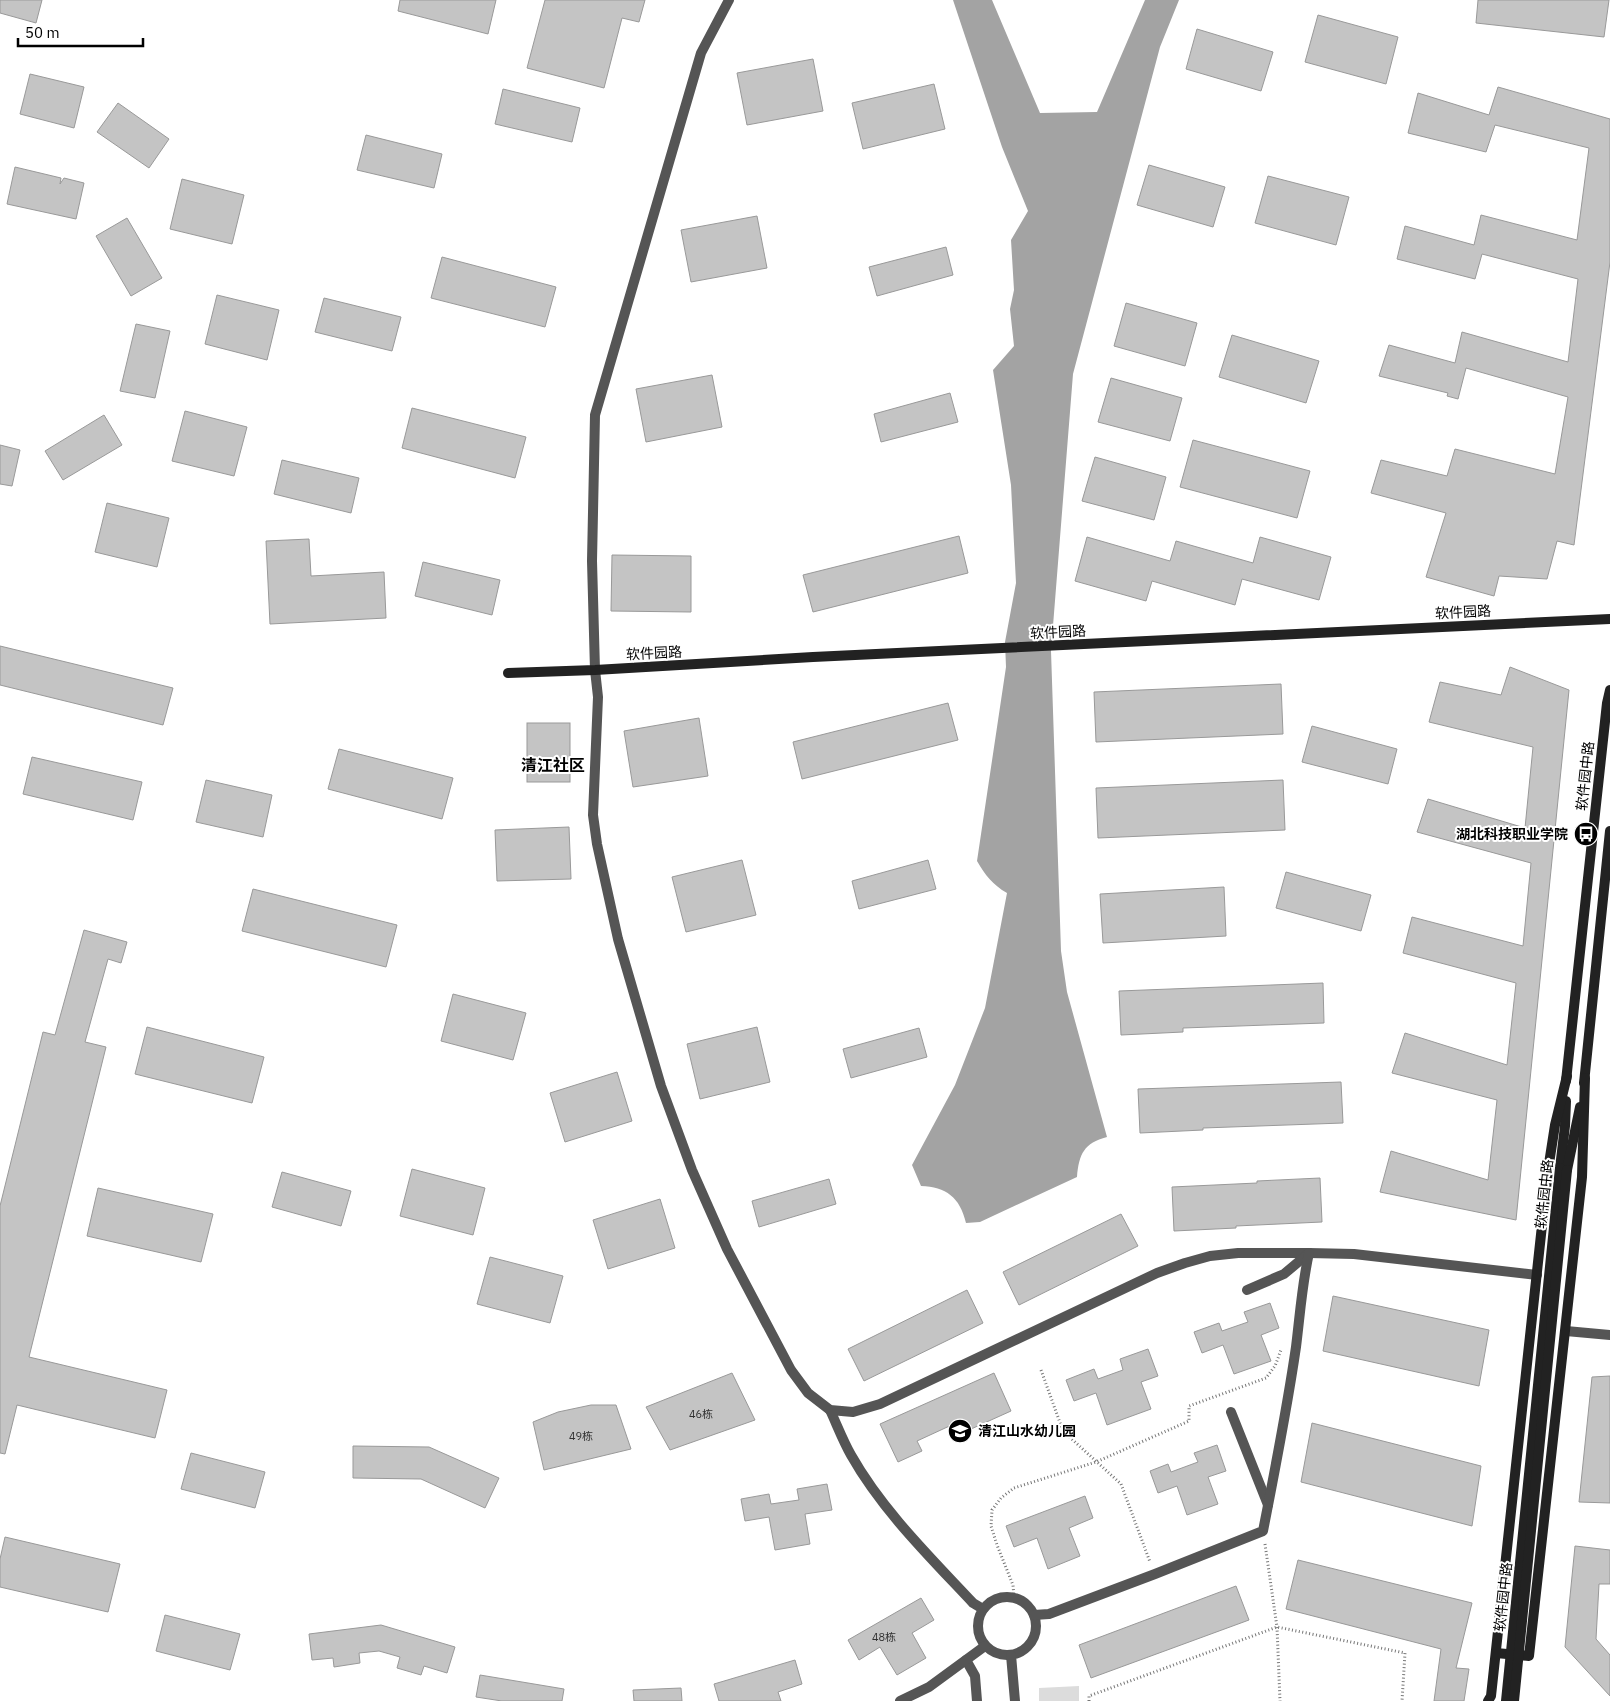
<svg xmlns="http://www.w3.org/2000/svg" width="1610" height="1701" font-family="'IBM Plex Sans','Noto Sans SC',sans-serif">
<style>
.green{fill:#dcdcdc}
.water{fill:#a3a3a3}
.building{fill:#c4c4c4;stroke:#999}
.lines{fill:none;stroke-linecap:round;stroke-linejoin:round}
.path{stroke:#777;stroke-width:3;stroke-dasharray:1 2.5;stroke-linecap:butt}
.street{stroke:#555;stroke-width:10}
.secondary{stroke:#222;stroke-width:10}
.secondary-bridge{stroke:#222;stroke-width:10}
.labels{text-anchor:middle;stroke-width:4;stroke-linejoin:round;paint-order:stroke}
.number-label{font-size:11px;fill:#313131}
.street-label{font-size:14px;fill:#000;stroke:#fff}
.poi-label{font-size:14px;font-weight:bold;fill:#000;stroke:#fff;text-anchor:end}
.quarter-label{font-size:16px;font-weight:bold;fill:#000;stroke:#fff}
</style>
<rect width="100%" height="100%" fill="#fff"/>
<polygon class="green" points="1079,1686 1079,1701 1039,1701 1039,1688"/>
<path class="water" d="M953,0h39l48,113 57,-1 48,-112h34l-19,47 -87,327 -22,277 10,300 6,41 40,145c-23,6 -28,17 -30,40l-97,45 -14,1c-6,-26 -20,-36 -45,-37l-9,-21 43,-80 30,-77 22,-115c-14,-8 -22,-18 -30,-32l29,-194 -1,-25 11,-59 -5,-98 -18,-115 21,-24 -4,-37 4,-19 -3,-50 17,-29 -26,-64z"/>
<g class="building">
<polygon points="0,0 42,0 36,23 0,13"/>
<polygon points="400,0 496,0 488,34 398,11"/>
<polygon points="545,0 645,0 639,22 622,18 604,88 527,68"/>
<polygon points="1478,0 1609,0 1604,37 1476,23"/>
<polygon points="1318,15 1398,37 1386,84 1305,62"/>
<polygon points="1197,29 1273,52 1261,91 1186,69"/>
<polygon points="813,59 823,111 747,125 737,73"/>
<polygon points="30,74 84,87 74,128 20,114"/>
<polygon points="934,84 945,129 863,149 852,103"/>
<polygon points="1498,87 1610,119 1610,262 1574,545 1557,541 1547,579 1499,576 1494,596 1426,577 1446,513 1371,493 1381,460 1447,476 1455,449 1555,474 1568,397 1466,368 1458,399 1447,396 1448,393 1379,376 1389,345 1455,363 1462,332 1568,362 1578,279 1482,254 1475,279 1397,259 1405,226 1474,245 1481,215 1577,240 1589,148 1495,125 1486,152 1408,133 1418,93 1489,115"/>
<polygon points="503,89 580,108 572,142 495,124"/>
<polygon points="118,103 169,139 149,168 97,132"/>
<polygon points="366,135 442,154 434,188 357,170"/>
<polygon points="1149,165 1225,187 1213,227 1137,205"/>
<polygon points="15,167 61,178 60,184 64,178 84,183 76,219 7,204"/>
<polygon points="1268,176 1349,197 1336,245 1255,223"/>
<polygon points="182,179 244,195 232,244 170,229"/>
<polygon points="757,216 767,268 691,282 681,230"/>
<polygon points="127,218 162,278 131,296 96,236"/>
<polygon points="946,247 953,275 877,296 869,267"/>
<polygon points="442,257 556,287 545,327 431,298"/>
<polygon points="217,295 279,310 267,360 205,344"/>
<polygon points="324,298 401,317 392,351 315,332"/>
<polygon points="1126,303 1197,323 1185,366 1114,346"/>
<polygon points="136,324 170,331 155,398 120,391"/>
<polygon points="1232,335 1319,361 1306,403 1219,377"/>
<polygon points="712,375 722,427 646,442 636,389"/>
<polygon points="1111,378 1182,398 1170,441 1098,422"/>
<polygon points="950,393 958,422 881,442 874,414"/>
<polygon points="412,408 526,437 515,478 402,448"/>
<polygon points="185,411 247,427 234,476 172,461"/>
<polygon points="104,415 122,445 63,480 45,451"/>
<polygon points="1193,440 1310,471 1297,518 1180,487"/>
<polygon points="0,445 20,450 12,486 0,484"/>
<polygon points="1095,457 1166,477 1154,520 1082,501"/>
<polygon points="282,460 359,478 351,513 274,494"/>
<polygon points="107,503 169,518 157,567 95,552"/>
<polygon points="959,536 968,573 813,612 803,575"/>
<polygon points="1087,537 1170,561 1176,541 1253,563 1260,537 1331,557 1319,600 1242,579 1235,605 1152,581 1146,601 1075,581"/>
<polygon points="309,539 311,576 384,572 386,618 270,624 266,541"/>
<polygon points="612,555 691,556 691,612 611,611"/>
<polygon points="423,562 500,580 492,615 415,596"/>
<polygon points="0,646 173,688 163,725 0,685"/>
<polygon points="1510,667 1569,690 1516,1220 1380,1192 1391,1151 1488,1180 1497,1100 1392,1073 1405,1033 1507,1065 1516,983 1403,953 1412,917 1523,946 1531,863 1417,832 1428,799 1525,828 1533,747 1429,722 1440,682 1501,695"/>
<polygon points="1281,684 1283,734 1096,742 1094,692"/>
<polygon points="948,703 958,740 802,779 793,742"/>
<polygon points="699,718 708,776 633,787 624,731"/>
<rect x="527" y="723" width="43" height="59"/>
<polygon points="1312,726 1397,749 1388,784 1302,762"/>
<polygon points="339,749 453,778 442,819 328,789"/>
<polygon points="32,757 142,782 133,820 23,794"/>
<polygon points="206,780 272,795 263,837 196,822"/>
<polygon points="1283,780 1285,830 1098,838 1096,788"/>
<polygon points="569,827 571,879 497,881 495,830"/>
<polygon points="742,860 756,915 686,932 672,877"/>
<polygon points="928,860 936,889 859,909 852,881"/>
<polygon points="1286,872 1371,895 1361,931 1276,908"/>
<polygon points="1224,887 1226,936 1103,943 1100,894"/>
<polygon points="253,889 397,925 386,967 242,931"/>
<polygon points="84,930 127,942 121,963 108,959 85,1042 106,1047 29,1357 167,1390 155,1438 17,1405 5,1454 0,1453 0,1206 43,1032 55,1035"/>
<polygon points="1323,983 1324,1023 1183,1028 1183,1032 1121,1035 1119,991"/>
<polygon points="453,994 526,1013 513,1060 441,1041"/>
<polygon points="147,1027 264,1057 252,1103 135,1074"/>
<polygon points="757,1027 770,1082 700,1099 687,1044"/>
<polygon points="919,1028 927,1057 851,1078 843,1049"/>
<polygon points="617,1072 632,1121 565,1142 550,1093"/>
<polygon points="1341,1082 1343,1123 1203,1128 1203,1130 1140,1133 1138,1089"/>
<polygon points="412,1169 485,1188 473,1235 400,1216"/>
<polygon points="282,1172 351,1191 341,1226 272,1207"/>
<polygon points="1320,1178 1322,1222 1236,1226 1236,1228 1174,1231 1172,1187 1257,1183 1257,1181"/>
<polygon points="829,1179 836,1204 759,1227 752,1201"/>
<polygon points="98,1188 213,1214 201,1262 87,1236"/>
<polygon points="660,1199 675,1248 608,1269 593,1220"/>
<polygon points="1121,1214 1138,1246 1019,1305 1003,1272"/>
<polygon points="490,1257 563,1276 550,1323 477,1304"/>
<polygon points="967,1290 983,1323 864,1381 848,1349"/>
<polygon points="1333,1296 1489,1330 1479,1386 1323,1351"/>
<polygon points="1270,1303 1279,1328 1261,1335 1271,1361 1234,1374 1223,1345 1202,1353 1194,1332 1219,1323 1222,1331 1248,1322 1244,1312"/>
<polygon points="1148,1349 1158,1376 1141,1382 1151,1409 1107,1425 1096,1393 1074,1401 1066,1380 1094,1369 1098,1379 1123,1370 1120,1359"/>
<polygon points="732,1373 755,1420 670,1450 646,1407"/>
<polygon points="994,1373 1011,1411 960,1434 956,1423 917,1441 922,1451 898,1462 880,1424"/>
<polygon points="1610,1376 1610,1503 1579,1502 1592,1377"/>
<polygon points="591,1405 616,1405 631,1449 544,1470 533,1422 558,1412"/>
<polygon points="1312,1423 1481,1466 1472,1526 1301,1482"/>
<polygon points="1217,1445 1226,1471 1208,1477 1218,1504 1187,1515 1177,1486 1158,1493 1150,1471 1168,1464 1171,1472 1198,1462 1194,1453"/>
<polygon points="353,1446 429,1447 499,1478 485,1508 421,1479 353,1478"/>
<polygon points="191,1453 265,1472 255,1508 181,1489"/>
<polygon points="827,1484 832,1510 805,1514 810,1544 775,1550 769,1517 745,1521 741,1499 769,1494 771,1504 799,1500 797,1489"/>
<polygon points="1085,1496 1093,1518 1069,1528 1080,1556 1048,1569 1037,1538 1014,1547 1006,1526"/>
<polygon points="5,1537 120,1564 108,1612 0,1587 0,1559"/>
<polygon points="1575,1546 1610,1550 1610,1584 1599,1584 1596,1639 1610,1655 1610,1696 1565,1647"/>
<polygon points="1298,1560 1472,1603 1456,1668 1469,1669 1464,1701 1434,1701 1441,1649 1286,1609"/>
<polygon points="1236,1586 1249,1620 1091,1678 1079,1645"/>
<polygon points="921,1598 934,1620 912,1633 926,1658 897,1675 880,1647 859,1660 848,1640"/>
<polygon points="165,1615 240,1634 230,1670 156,1651"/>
<polygon points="381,1625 455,1647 447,1673 424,1666 421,1675 397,1668 400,1657 379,1651 359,1653 360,1663 334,1667 333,1658 312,1660 309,1634"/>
<polygon points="795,1660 802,1684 778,1692 781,1701 719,1701 714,1684"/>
<polygon points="480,1675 564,1689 562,1701 502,1701 476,1697"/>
<polygon points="681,1688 682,1701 634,1701 633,1690"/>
</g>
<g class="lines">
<g class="path">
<polyline points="1041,1370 1063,1431 1121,1484 1150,1562"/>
<polyline points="1265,1544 1277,1627 1280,1701"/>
<polyline points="1014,1597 1013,1585 997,1545 991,1526 992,1510 1001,1498 1014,1488 1096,1462 1189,1421 1189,1406 1266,1378 1275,1366 1281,1350"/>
<polyline points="1089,1701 1089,1696 1277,1627 1405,1653 1402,1701"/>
</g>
<g class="street">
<polyline points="729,0 701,53 595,415 592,561 595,670 598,697 593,815 597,844 618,939 661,1086 692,1170 727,1249 791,1370 808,1393 830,1410 853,1412 880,1404 1157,1273 1185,1263 1210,1256 1238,1253 1309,1253 1354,1254 1537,1275"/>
<polyline points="1247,1290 1284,1274 1309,1253"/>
<polyline points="1566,1331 1610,1335"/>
<path d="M830,1410c7,15 13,31 21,45 31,55 79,102 122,148l10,6"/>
<polyline points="1231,1412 1268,1505"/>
<circle cx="1007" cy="1626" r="29"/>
<path d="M1034,1615l15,-1 106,-40 108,-43c12,-61 24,-122 33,-184 4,-32 6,-63 13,-94"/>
<polyline points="1011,1655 1015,1701"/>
<polyline points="966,1660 975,1676 977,1701"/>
<polyline points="900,1701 929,1687 985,1646"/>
</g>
<g class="secondary">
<polyline points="508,673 595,670 813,657 1610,619"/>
<polyline points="1566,1081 1607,703 1610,690"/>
<polyline points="1584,1083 1610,831"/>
<polyline points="1560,1168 1565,1126 1566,1101"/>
<polyline points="1567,1170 1580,1107"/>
<polyline points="1496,1653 1529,1656 1582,1177 1585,1078"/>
<polyline points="1488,1701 1491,1696 1548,1170 1555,1125 1567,1076"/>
</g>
<g class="secondary-bridge">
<polyline points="1506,1701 1560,1168"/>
<polyline points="1514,1701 1567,1170"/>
</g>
</g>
<defs>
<g id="bus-disc" transform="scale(1.25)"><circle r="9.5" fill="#000" stroke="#fff"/><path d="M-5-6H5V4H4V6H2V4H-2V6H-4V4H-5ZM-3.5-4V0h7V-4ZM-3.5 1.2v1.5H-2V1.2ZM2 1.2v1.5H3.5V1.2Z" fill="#fff"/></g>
<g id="school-disc" transform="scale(1.25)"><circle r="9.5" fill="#000" stroke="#fff"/><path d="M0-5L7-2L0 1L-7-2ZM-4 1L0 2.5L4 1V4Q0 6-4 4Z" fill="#fff"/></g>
</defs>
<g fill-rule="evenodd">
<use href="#bus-disc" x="1586" y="834"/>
<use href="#school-disc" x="960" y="1431"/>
</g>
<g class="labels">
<g class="number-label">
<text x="701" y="1418">46栋</text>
<text x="581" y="1440">49栋</text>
<text x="884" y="1641">48栋</text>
</g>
<g class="street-label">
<text transform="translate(1463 612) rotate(-3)" y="5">软件园路</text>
<text transform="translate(1058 632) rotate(-3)" y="5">软件园路</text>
<text transform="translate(654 653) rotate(-3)" y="5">软件园路</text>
<text transform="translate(1585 776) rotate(-84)" y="5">软件园中路</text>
<text transform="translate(1544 1194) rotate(-84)" y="5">软件园中路</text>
<text transform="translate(1503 1597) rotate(-84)" y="5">软件园中路</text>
</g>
<g class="poi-label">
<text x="1568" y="839">湖北科技职业学院</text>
<text x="978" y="1436" text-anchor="start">清江山水幼儿园</text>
</g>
<g class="quarter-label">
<text x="553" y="771">清江社区</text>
</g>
</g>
<path d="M18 38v8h125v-8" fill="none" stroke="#000000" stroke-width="2.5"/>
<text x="25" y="38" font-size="15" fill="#000000" stroke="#ffffff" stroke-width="4" paint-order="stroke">50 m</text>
</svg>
